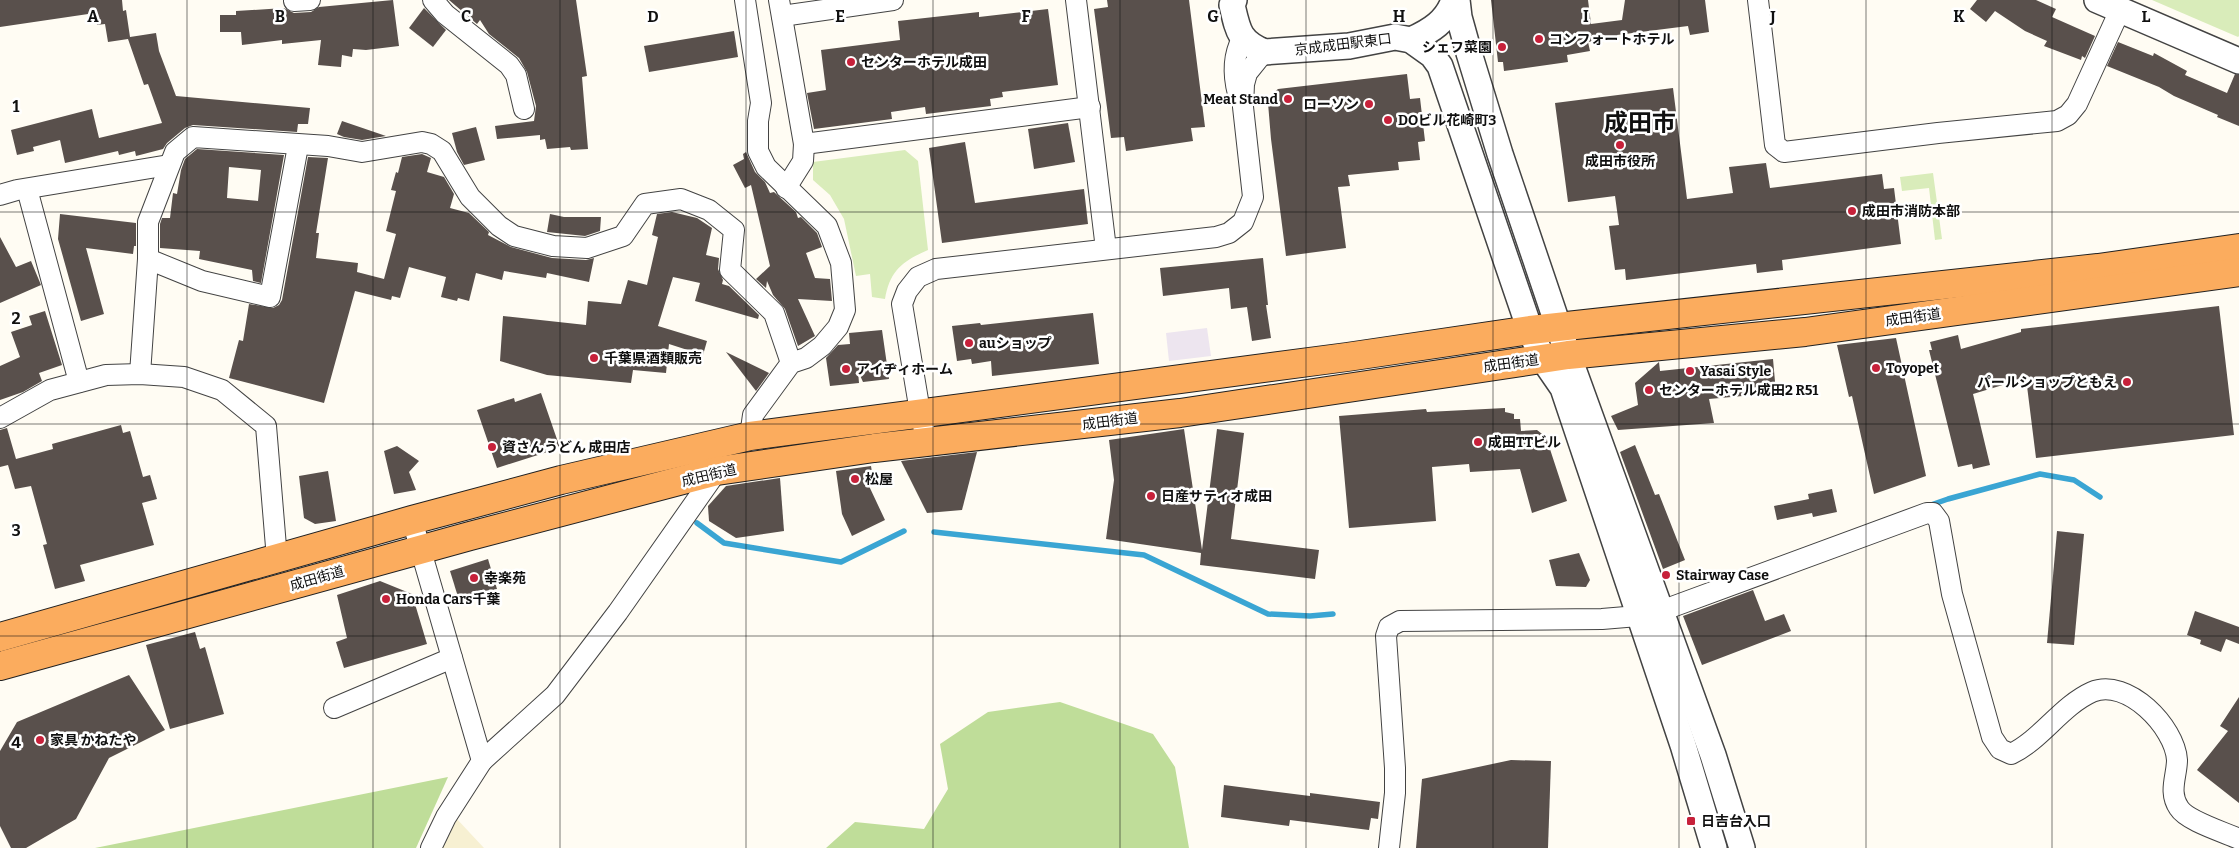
<svg xmlns="http://www.w3.org/2000/svg" width="2239" height="848" font-family="Bitter,'Noto Sans JP',serif">
<style>
.industrial{fill:#ede5ef}
.farmland{fill:#f7f0d2}
.green{fill:#d9ecba}
.forest{fill:#bfdd99}
.lines{fill:none;stroke-linecap:round;stroke-linejoin:round}
.stream{stroke:#3aa5d3;stroke-width:5.5}
.building{fill:#59504c;fill-rule:evenodd}
.minor-casing{stroke:#434343;stroke-width:22}
.tertiary-casing{stroke:#434343;stroke-width:28}
.trunk-casing{stroke:#212121;stroke-width:30}
.minor{stroke:#fff;stroke-width:20}
.tertiary{stroke:#fff;stroke-width:25}
.trunk{stroke:#fbac5e;stroke-width:28}
.grid{fill:none;stroke:#101010;stroke-width:1;stroke-opacity:0.55}
.poi-dot{fill:#c7213a;stroke:#fff;stroke-width:2}
.labels{text-anchor:middle;stroke-width:5;stroke-linejoin:round;paint-order:stroke}
.poi-label{font-size:14px;font-weight:bold;fill:#101010;stroke:#fff;text-anchor:start}
.street-label{font-size:14px;fill:#101010;stroke:#fff}
.town-label{font-size:24px;font-weight:bold;fill:#101010;stroke:#fff}
.grid-label{font-size:16px;text-anchor:middle;font-weight:bold;fill:#101010;stroke:#fff;stroke-width:5;stroke-linejoin:round;paint-order:stroke}
</style>
<rect width="100%" height="100%" fill="#fffcf3"/>
<polygon class="industrial" points="1207,328 1211,356 1169,361 1166,333"/>
<polygon class="farmland" points="455,817 484,848 436,848"/>
<g class="green">
<polygon points="2152,0 2239,0 2239,36 2238,37"/>
<path d="M905,150l13,11 10,89c-25,11 -38,20 -43,49l-13,-2 -2,-23 -14,2 -12,-57 -14,-24 -17,-15v-18z"/>
<polygon points="1933,173 1942,239 1935,240 1929,188 1902,191 1900,177"/>
</g>
<g class="forest">
<polygon points="1060,702 1153,734 1175,767 1189,848 826,848 855,822 924,829 948,789 940,744 988,712"/>
<polygon points="448,777 416,848 95,848"/>
</g>
<g class="lines">
<g class="stream">
<polyline points="1928,506 1948,499 2040,474 2074,480 2100,497"/>
<polyline points="697,523 724,543 841,562 904,531"/>
<polyline points="934,532 1144,555 1268,614 1310,616 1333,614"/>
</g>
</g>
<g class="building">
<polygon points="0,0 122,0 123,11 126,10 130,37 156,33 159,51 176,96 310,108 308,124 298,124 297,132 193,125 185,128 167,143 163,149 136,156 135,151 119,155 118,151 65,163 60,140 33,147 34,151 17,155 11,130 92,109 99,138 162,123 148,84 144,85 128,39 108,42 105,24 97,25 95,13 0,27"/>
<polygon points="393,0 399,46 366,50 353,49 352,57 342,55 341,67 318,65 321,40 282,44 282,40 242,45 241,32 220,32 220,15 236,15 236,11 284,8 294,13 311,12 319,7"/>
<polygon points="449,0 576,0 587,76 582,77 588,149 571,150 570,147 547,149 545,139 540,140 540,135 497,139 495,126 534,121 536,106 527,72 519,58 489,34 480,20 477,24"/>
<polygon points="1107,0 1189,0 1205,127 1191,128 1193,141 1126,151 1124,137 1111,138 1094,9 1108,7"/>
<polygon points="1491,0 1588,0 1591,24 1622,20 1625,0 1705,0 1709,32 1690,35 1688,26 1617,35 1618,38 1588,42 1590,51 1567,55 1568,62 1504,71 1503,62 1498,62"/>
<polygon points="1977,0 2036,0 2056,9 2052,17 2095,36 2085,58 2082,56 2081,60 2044,46 2047,41 2025,31 1995,11 1986,22 1970,9"/>
<polygon points="424,8 446,30 433,47 409,28"/>
<polygon points="1048,9 1058,85 1002,92 1003,97 990,99 991,106 926,114 925,107 891,112 892,119 814,129 807,93 826,90 821,50 900,40 898,21 979,12 979,17"/>
<polygon points="734,31 738,57 649,72 644,46"/>
<polygon points="2118,42 2153,56 2154,53 2187,71 2185,75 2227,93 2235,74 2239,75 2239,126 2217,117 2218,115 2174,96 2159,87 2107,66"/>
<polygon points="1407,74 1410,99 1420,98 1425,141 1418,142 1420,160 1398,162 1399,170 1348,175 1350,186 1338,187 1346,248 1286,256 1271,139 1268,103 1272,94 1278,89"/>
<polygon points="1673,88 1687,199 1733,193 1729,167 1766,163 1770,188 1882,174 1884,189 1894,188 1901,244 1782,260 1783,270 1757,273 1756,264 1626,280 1625,269 1615,270 1609,226 1619,225 1615,196 1568,202 1555,103"/>
<polygon points="342,121 386,136 362,140 344,137 337,134"/>
<polygon points="1068,123 1075,162 1034,169 1028,129"/>
<polygon points="476,127 485,160 464,165 457,152 452,133"/>
<polygon points="965,142 975,203 1084,189 1088,224 942,243 929,148"/>
<path d="M197,149l87,6 -23,128 -8,-2 -1,-11 -53,-11 1,-8 -40,-3v-24l2,-6h8l3,-25 4,1 4,-24 4,-11zM229,167l32,3 -3,31 -31,-3z"/>
<polygon points="746,152 755,172 765,182 770,193 774,192 796,212 798,218 801,217 817,233 822,247 806,253 815,278 830,279 832,301 798,299 815,336 798,346 785,309 773,295 767,281 766,288 756,279 770,266 751,185 745,188 733,165 744,159 743,154"/>
<polygon points="422,154 431,158 427,172 444,177 454,194 450,208 469,213 489,232 488,235 511,247 552,258 586,260 594,258 589,282 547,273 546,278 504,271 502,280 476,273 469,301 458,298 457,301 441,297 446,277 409,267 400,298 392,296 391,300 355,291 324,403 229,378 239,340 243,341 249,304 273,308 279,305 282,300 308,157 328,158 316,233 319,233 316,258 358,263 357,272 384,279 396,234 386,231 396,191 391,190 396,172 398,173 402,157"/>
<polygon points="672,212 697,218 712,228 706,255 719,258 718,269 723,280 722,284 729,286 759,315 758,319 695,301 700,283 673,277 658,326 707,341 703,355 669,344 666,373 633,370 631,383 547,375 500,361 503,316 586,325 588,301 621,304 628,280 647,285 658,237 652,235 657,214"/>
<polygon points="60,214 136,223 136,246 134,246 133,254 86,248 104,314 81,321 58,239"/>
<polygon points="550,214 564,217 601,217 600,231 585,236 547,232"/>
<polygon points="0,237 16,267 31,261 41,285 0,303"/>
<polygon points="1263,258 1268,305 1266,305 1271,338 1252,341 1247,307 1231,309 1229,288 1163,296 1160,268"/>
<polygon points="2219,306 2234,435 2036,458 2026,378 1973,394 1990,465 1973,469 1972,464 1958,467 1929,350 1932,350 1930,342 1958,335 1961,349 2021,332 2021,329"/>
<polygon points="45,311 62,365 39,373 42,381 23,392 0,400 0,366 20,357 11,332 32,325 29,316"/>
<polygon points="1093,313 1099,364 992,376 991,361 972,364 971,359 957,361 952,326 980,323 981,325"/>
<polygon points="882,330 889,379 863,382 858,371 859,383 830,386 826,358 838,345 850,344 849,333"/>
<polygon points="1896,338 1926,476 1874,494 1852,396 1849,397 1837,345"/>
<polygon points="726,352 769,373 756,391"/>
<polygon points="1773,359 1776,393 1709,399 1714,423 1618,430 1611,416 1638,405 1635,383 1659,362 1660,371"/>
<polygon points="541,393 560,448 497,468 477,410 514,398 515,402"/>
<polygon points="1505,408 1505,412 1514,414 1514,419 1520,419 1521,431 1537,430 1546,437 1567,501 1532,513 1520,469 1470,472 1469,464 1432,467 1436,521 1349,528 1339,416 1426,409 1427,412"/>
<polygon points="121,425 123,433 130,431 143,477 150,475 157,499 142,503 154,545 80,565 85,581 55,589 43,545 47,544 31,486 15,489 8,465 0,467 0,430 7,428 16,459 53,449 52,444"/>
<polygon points="1184,429 1202,550 1217,429 1244,433 1231,539 1319,550 1315,579 1200,565 1201,553 1106,539 1114,480 1109,440"/>
<polygon points="1635,445 1655,495 1659,494 1685,560 1663,569 1620,452"/>
<polygon points="397,446 419,461 409,472 416,490 394,494 384,451"/>
<polygon points="977,452 962,510 927,513 901,461"/>
<polygon points="871,466 874,485 869,486 885,520 852,536 842,514 836,471"/>
<polygon points="328,471 336,521 315,524 304,518 299,476"/>
<polygon points="780,478 784,531 736,538 709,521 708,506 726,486"/>
<polygon points="1832,489 1837,512 1813,517 1812,513 1777,520 1774,506 1809,499 1808,494"/>
<polygon points="2057,531 2084,534 2074,645 2047,643"/>
<polygon points="1579,553 1590,580 1586,587 1556,586 1549,560"/>
<polygon points="488,559 497,589 459,600 450,571"/>
<polygon points="380,581 412,594 427,644 344,668 336,642 347,638 337,595"/>
<polygon points="1753,590 1765,621 1784,614 1791,631 1702,665 1683,616"/>
<polygon points="2195,611 2239,627 2239,644 2226,639 2221,652 2200,644 2201,640 2187,635"/>
<polygon points="195,632 200,649 205,647 224,714 170,729 146,645"/>
<polygon points="129,675 165,730 109,758 76,819 26,848 11,848 0,826 0,751 17,722"/>
<polygon points="2239,697 2239,803 2197,770 2228,731 2220,726"/>
<polygon points="1511,760 1551,761 1548,848 1416,848 1422,779"/>
<polygon points="1224,785 1310,796 1310,793 1380,802 1378,819 1371,818 1369,830 1290,820 1289,826 1221,817"/>
</g>
<g class="lines">
<g class="minor-casing">
<g id="minor">
<polyline points="433,0 445,14 509,65 516,75 524,109"/>
<polyline points="745,0 761,103 758,121 758,151 766,167 827,226 841,263 845,310 838,327 822,346 806,358 791,363 753,415 750,436"/>
<polyline points="779,0 804,144 1090,107"/>
<polyline points="1076,0 1106,249"/>
<polyline points="1758,0 1775,145 1784,152 1938,133 2057,121 2068,115 2077,104 2120,10"/>
<polyline points="294,1 310,0"/>
<polyline points="782,16 893,0"/>
<path d="M1238,94c-5,-19 -5,-38 4,-55"/>
<polyline points="786,188 803,161 804,144"/>
<polyline points="27,189 79,382"/>
<polyline points="0,195 17,190 169,165"/>
<polyline points="148,259 202,281 270,297 298,146"/>
<polyline points="140,374 148,259 148,222 175,152 193,137 328,146 362,152 422,142 431,144 442,151 470,197 499,226 514,236 553,246 587,248 623,236 645,204 681,199 709,210 734,230 730,270 774,313 791,363"/>
<polyline points="0,418 50,390 106,375 140,374 184,377 222,390 266,426 277,559"/>
<polyline points="927,443 920,412 902,304 907,291 918,277 936,269 1216,237 1229,233 1243,222 1253,197 1243,107 1244,84 1247,73 1264,52"/>
<polyline points="412,520 482,761 555,695 618,612 717,471"/>
<polyline points="334,708 452,658"/>
<polyline points="431,848 446,817 482,761"/>
<path d="M1389,848l6,-55v-25l-9,-132 3,-9 11,-6 202,-2 36,-3 23,-5 266,-98h6l6,8 13,73 40,143 8,12 11,5c31,-15 50,-48 81,-62 35,-15 83,35 85,68 0,16 -9,32 2,48 8,13 45,24 60,31"/>
</g>
</g>
<g class="tertiary-casing">
<g id="tertiary">
<path d="M1234,0l-2,5c6,26 7,36 32,47l85,-6 46,-9 16,3 21,15 8,11 90,264 13,29 20,29 120,357 31,103"/>
<polyline points="1457,0 1459,17 1469,53 1500,154 1568,355 1713,755 1742,848"/>
<polyline points="2097,0 2239,61"/>
<path d="M1411,40c20,-9 36,-19 43,-40"/>
</g>
</g>
<g class="trunk-casing">
<g id="trunk">
<polyline points="0,637 412,520 561,480 750,436 1347,357 1530,330 2098,268 2239,248"/>
<polyline points="0,666 470,536 717,471 874,448 1180,413 1568,355 1805,332 2239,272"/>
</g>
</g>
<use href="#minor" class="minor"/>
<use href="#tertiary" class="tertiary"/>
<use href="#trunk" class="trunk"/>
</g>
<path class="grid" d="M187,0v848M373,0v848M560,0v848M746,0v848M933,0v848M1120,0v848M1306,0v848M1493,0v848M1679,0v848M1866,0v848M2052,0v848M0,212h2239M0,424h2239M0,636h2239"/>
<g class="poi-dot">
<circle cx="1539" cy="39" r="5"/>
<circle cx="1502" cy="47" r="5"/>
<circle cx="851" cy="62" r="5"/>
<circle cx="1288" cy="99" r="5"/>
<circle cx="1369" cy="104" r="5"/>
<circle cx="1388" cy="120" r="5"/>
<circle cx="1620" cy="145" r="5"/>
<circle cx="1852" cy="211" r="5"/>
<circle cx="969" cy="343" r="5"/>
<circle cx="594" cy="358" r="5"/>
<circle cx="1876" cy="368" r="5"/>
<circle cx="846" cy="369" r="5"/>
<circle cx="1690" cy="371" r="5"/>
<circle cx="2127" cy="382" r="5"/>
<circle cx="1649" cy="390" r="5"/>
<circle cx="1478" cy="442" r="5"/>
<circle cx="492" cy="447" r="5"/>
<circle cx="855" cy="479" r="5"/>
<circle cx="1151" cy="496" r="5"/>
<circle cx="1666" cy="575" r="5"/>
<circle cx="474" cy="578" r="5"/>
<circle cx="386" cy="599" r="5"/>
<circle cx="40" cy="740" r="5"/>
<rect x="1686" y="816" width="10" height="10" rx="2.5"/>
</g>
<g class="labels">
<g class="poi-label">
<text x="1549" y="44">コンフォートホテル</text>
<text x="1492" y="52" text-anchor="end">シェフ菜園</text>
<text x="861" y="67">センターホテル成田</text>
<text x="1278" y="104" text-anchor="end">Meat Stand</text>
<text x="1359" y="109" text-anchor="end">ローソン</text>
<text x="1398" y="125">DOビル花崎町3</text>
<text x="1620" y="166" text-anchor="middle">成田市役所</text>
<text x="1862" y="216">成田市消防本部</text>
<text x="979" y="348">auショップ</text>
<text x="604" y="363">千葉県酒類販売</text>
<text x="1886" y="373">Toyopet</text>
<text x="856" y="374">アイヂィホーム</text>
<text x="1700" y="376">Yasai Style</text>
<text x="2117" y="387" text-anchor="end">パールショップともえ</text>
<text x="1659" y="395">センターホテル成田2 R51</text>
<text x="1488" y="447">成田TTビル</text>
<text x="502" y="452">資さんうどん 成田店</text>
<text x="865" y="484">松屋</text>
<text x="1161" y="501">日産サティオ成田</text>
<text x="1676" y="580">Stairway Case</text>
<text x="484" y="583">幸楽苑</text>
<text x="396" y="604">Honda Cars千葉</text>
<text x="50" y="745">家具 かねたや</text>
<text x="1701" y="826">日吉台入口</text>
</g>
<g class="street-label">
<text transform="translate(1343 44) rotate(-7)" y="5">京成成田駅東口</text>
<text transform="translate(1913 317) rotate(-8)" y="5">成田街道</text>
<text transform="translate(1511 363) rotate(-8)" y="5">成田街道</text>
<text transform="translate(1110 421) rotate(-7)" y="5">成田街道</text>
<text transform="translate(709 475) rotate(-13)" y="5">成田街道</text>
<text transform="translate(317 578) rotate(-16)" y="5">成田街道</text>
</g>
<g class="town-label">
<text x="1640" y="131">成田市</text>
</g>
</g>
<g class="grid-label">
<text x="93" y="22">A</text>
<text x="280" y="22">B</text>
<text x="466" y="22">C</text>
<text x="653" y="22">D</text>
<text x="840" y="22">E</text>
<text x="1026" y="22">F</text>
<text x="1213" y="22">G</text>
<text x="1399" y="22">H</text>
<text x="1586" y="22">I</text>
<text x="1773" y="22">J</text>
<text x="1959" y="22">K</text>
<text x="2146" y="22">L</text>
<text x="16" y="112">1</text>
<text x="16" y="324">2</text>
<text x="16" y="536">3</text>
<text x="16" y="748">4</text>
</g>
</svg>
